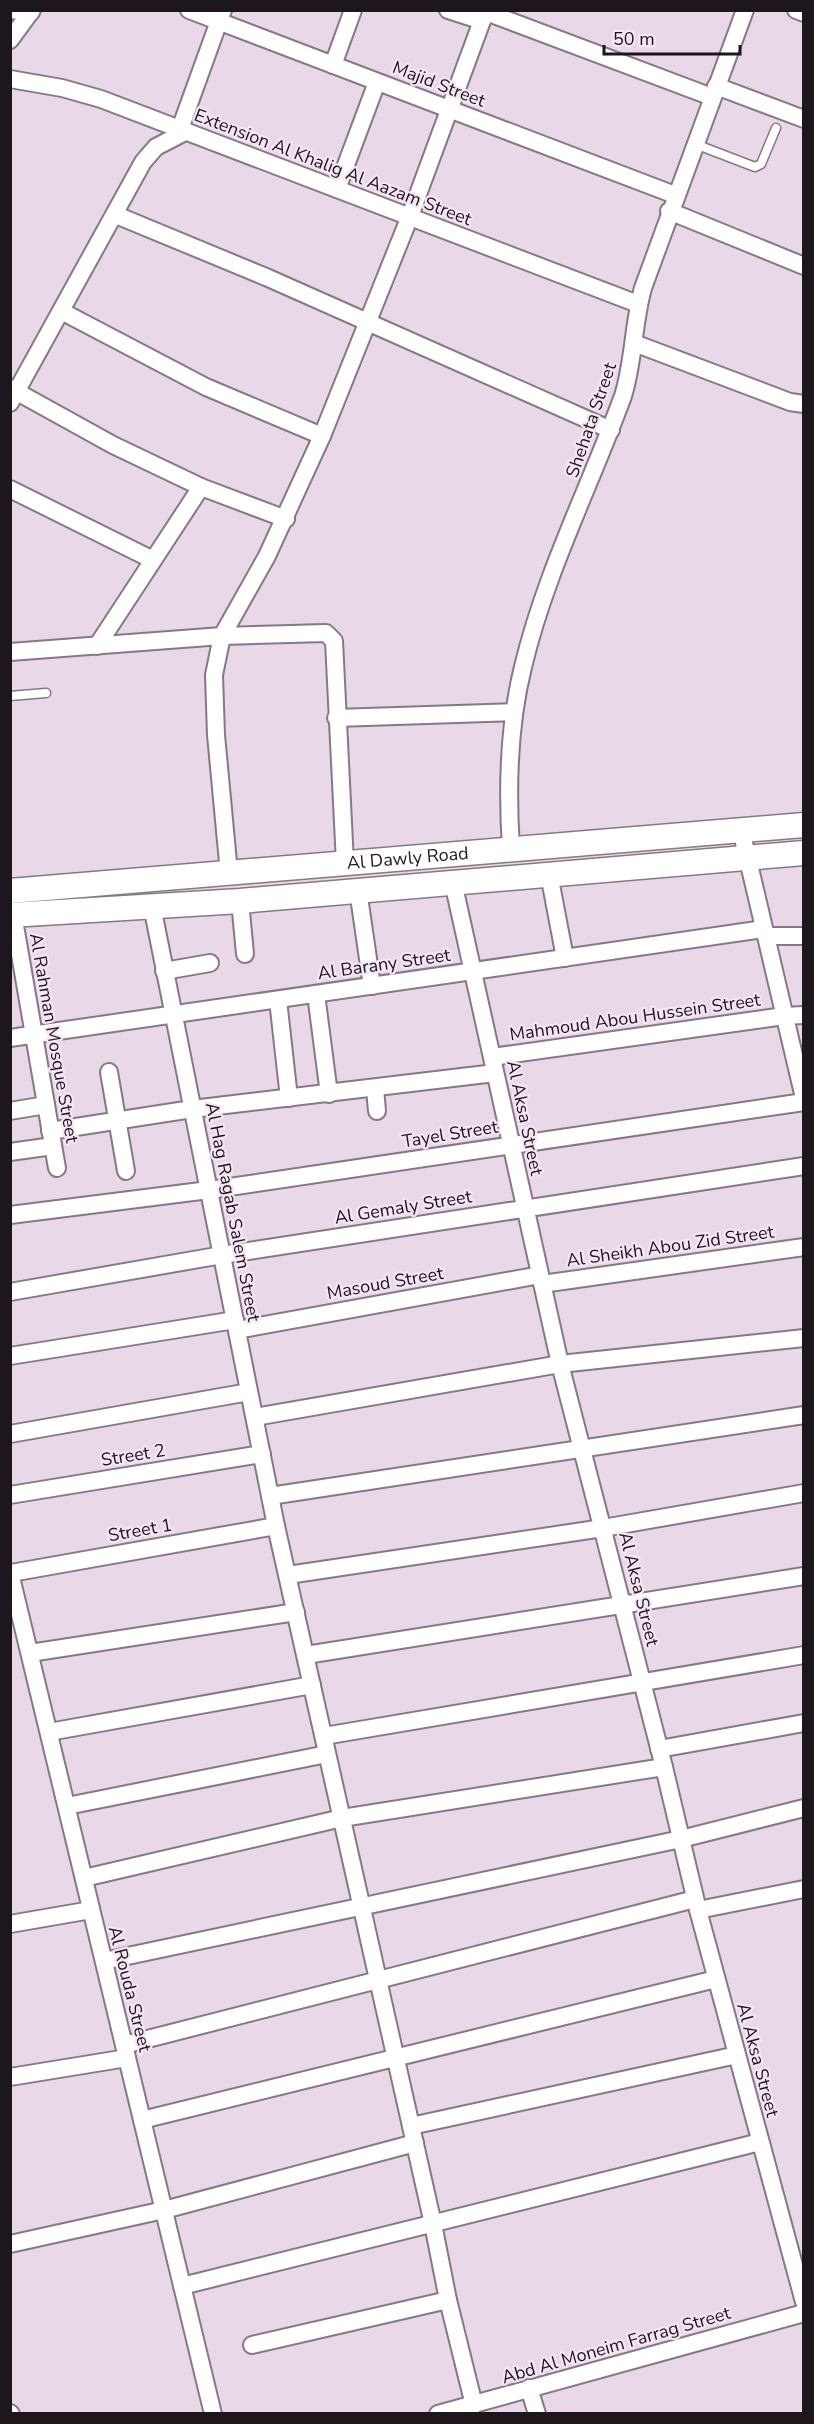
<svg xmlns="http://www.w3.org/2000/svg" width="814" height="2424" font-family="'Nunito Sans',sans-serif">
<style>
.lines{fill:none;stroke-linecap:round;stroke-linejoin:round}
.lane-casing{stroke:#877885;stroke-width:11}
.street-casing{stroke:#877885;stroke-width:20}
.secondary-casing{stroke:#877885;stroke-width:27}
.lane{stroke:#fff;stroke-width:8}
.street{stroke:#fff;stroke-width:16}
.secondary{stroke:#fff;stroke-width:24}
.labels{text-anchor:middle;stroke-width:4.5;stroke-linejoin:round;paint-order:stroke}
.street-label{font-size:18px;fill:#1d171d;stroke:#f6e5f4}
</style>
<rect width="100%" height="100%" fill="#e9d8e7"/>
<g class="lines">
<g class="lane-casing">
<g id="lane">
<polyline points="695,144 755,167 761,164 776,128"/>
<polyline points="10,696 46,693"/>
</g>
</g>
<g class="street-casing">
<g id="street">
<polyline points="11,10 31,12"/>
<polyline points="189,10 675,195"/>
<polyline points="448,10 482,21"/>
<polyline points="796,10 804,13"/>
<polyline points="486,12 712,97"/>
<polyline points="10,40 32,10"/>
<polyline points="333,65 353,10"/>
<polyline points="10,79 62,88 101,99 638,304"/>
<polyline points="716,86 804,119"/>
<polyline points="180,129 223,10"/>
<polyline points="337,189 377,82"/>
<polyline points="669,211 804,266"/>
<polyline points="116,215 266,277 611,430"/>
<polyline points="63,312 206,387 322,436"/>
<polyline points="634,343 790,402 804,404"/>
<polyline points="10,388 113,445 201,487 286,519"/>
<polyline points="10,403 143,162 156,147 185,132"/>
<polyline points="10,489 153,560"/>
<polyline points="97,646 201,487"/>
<polyline points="10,652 222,636 326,633 334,641 345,863"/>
<polyline points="336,718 514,712"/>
<polyline points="741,830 804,1098"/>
<path d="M511,849c-4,-61 -3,-122 12,-182 22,-93 67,-181 100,-271 11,-35 10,-72 20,-108l102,-278"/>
<polyline points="229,873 216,735 214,675 222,636 267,556 322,436 410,216 486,10"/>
<polyline points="549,874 565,958"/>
<polyline points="453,882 560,1364 664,1767 698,1910 804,2302"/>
<polyline points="358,890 372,986"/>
<polyline points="240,901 245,954"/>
<polyline points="152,906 276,1526 433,2224 448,2300 474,2405"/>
<polyline points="13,914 57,1168"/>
<polyline points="766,936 804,936"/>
<polyline points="164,971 210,963"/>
<polyline points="316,994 329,1094"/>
<polyline points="278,1000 289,1098"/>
<polyline points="10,1038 764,929"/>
<polyline points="492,1057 784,1016 804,1015"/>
<polyline points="109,1072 126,1171"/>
<polyline points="375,1089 377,1111"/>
<polyline points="10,1111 46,1105"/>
<polyline points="50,1131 192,1109 495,1073"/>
<polyline points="10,1152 53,1146"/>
<polyline points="10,1215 209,1190 804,1102"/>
<polyline points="542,1284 804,1247"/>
<polyline points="10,1292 222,1255 804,1166"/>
<polyline points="237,1330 540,1275"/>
<polyline points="10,1356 235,1320"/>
<polyline points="255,1417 560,1364 804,1338"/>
<polyline points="10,1434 249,1392"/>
<polyline points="10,1495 262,1454"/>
<polyline points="270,1496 804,1415"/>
<polyline points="10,1573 213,2414"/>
<polyline points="11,1573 276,1526"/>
<polyline points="288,1575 603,1528 804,1493"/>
<polyline points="30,1653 296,1612"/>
<polyline points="306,1655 804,1576"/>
<polyline points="49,1732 312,1685"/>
<polyline points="324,1736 804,1655"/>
<polyline points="659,1749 804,1723"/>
<polyline points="67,1806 327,1754"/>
<polyline points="84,1878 342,1818 664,1767"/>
<polyline points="698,1910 804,1889"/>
<polyline points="10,1924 91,1910"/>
<polyline points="104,1961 681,1839 804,1808"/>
<polyline points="124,2045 695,1899"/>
<polyline points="10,2077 127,2058"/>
<polyline points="142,2120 716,1979"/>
<polyline points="411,2126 737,2055"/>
<polyline points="10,2244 164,2210 415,2143"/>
<polyline points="182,2286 760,2142"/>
<polyline points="252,2345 448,2300"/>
<polyline points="529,2388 537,2414"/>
<polyline points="10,2413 11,2414"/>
<polyline points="438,2414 804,2313"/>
</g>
</g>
<g class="secondary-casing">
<g id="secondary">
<path id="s1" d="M10,891l794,-66"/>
<polyline points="10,915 240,901 804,853"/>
</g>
</g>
<use href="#lane" class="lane"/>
<use href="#street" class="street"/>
<use href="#secondary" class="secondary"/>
</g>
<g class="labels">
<g class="street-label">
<text transform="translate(439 84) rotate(21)" y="6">Majid Street</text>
<text transform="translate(333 167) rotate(21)" y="6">Extension Al Khalig Al Aazam Street</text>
<text transform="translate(591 420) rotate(-71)" y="6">Shehata Street</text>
<text dy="6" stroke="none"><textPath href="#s1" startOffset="399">Al Dawly Road</textPath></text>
<text transform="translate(384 964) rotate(-8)" y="6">Al Barany Street</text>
<text transform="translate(635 1017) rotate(-8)" y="6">Mahmoud Abou Hussein Street</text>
<text transform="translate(54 1038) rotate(80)" y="6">Al Rahman Mosque Street</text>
<text transform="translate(525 1118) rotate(78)" y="6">Al Aksa Street</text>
<text transform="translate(450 1134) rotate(-9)" y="6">Tayel Street</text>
<text transform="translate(403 1207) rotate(-9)" y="6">Al Gemaly Street</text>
<text transform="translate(233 1212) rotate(79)" y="6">Al Hag Ragab Salem Street</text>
<text transform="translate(670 1246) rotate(-8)" y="6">Al Sheikh Abou Zid Street</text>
<text transform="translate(385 1283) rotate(-10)" y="6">Masoud Street</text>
<text transform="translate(133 1455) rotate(-9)" y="6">Street 2</text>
<text transform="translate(140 1530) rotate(-10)" y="6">Street 1</text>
<text transform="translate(639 1589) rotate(76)" y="6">Al Aksa Street</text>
<text transform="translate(130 1989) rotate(76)" y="6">Al Rouda Street</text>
<text transform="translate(758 2060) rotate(75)" y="6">Al Aksa Street</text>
<text transform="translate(616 2345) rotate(-16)" y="6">Abd Al Moneim Farrag Street</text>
</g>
</g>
<rect width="814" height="2424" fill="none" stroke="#1d171d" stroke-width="24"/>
<path d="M604 45v9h136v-9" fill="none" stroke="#1d171d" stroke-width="3"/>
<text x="613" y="45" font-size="18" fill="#1d171d" stroke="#f6e5f4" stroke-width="4.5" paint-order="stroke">50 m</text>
</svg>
